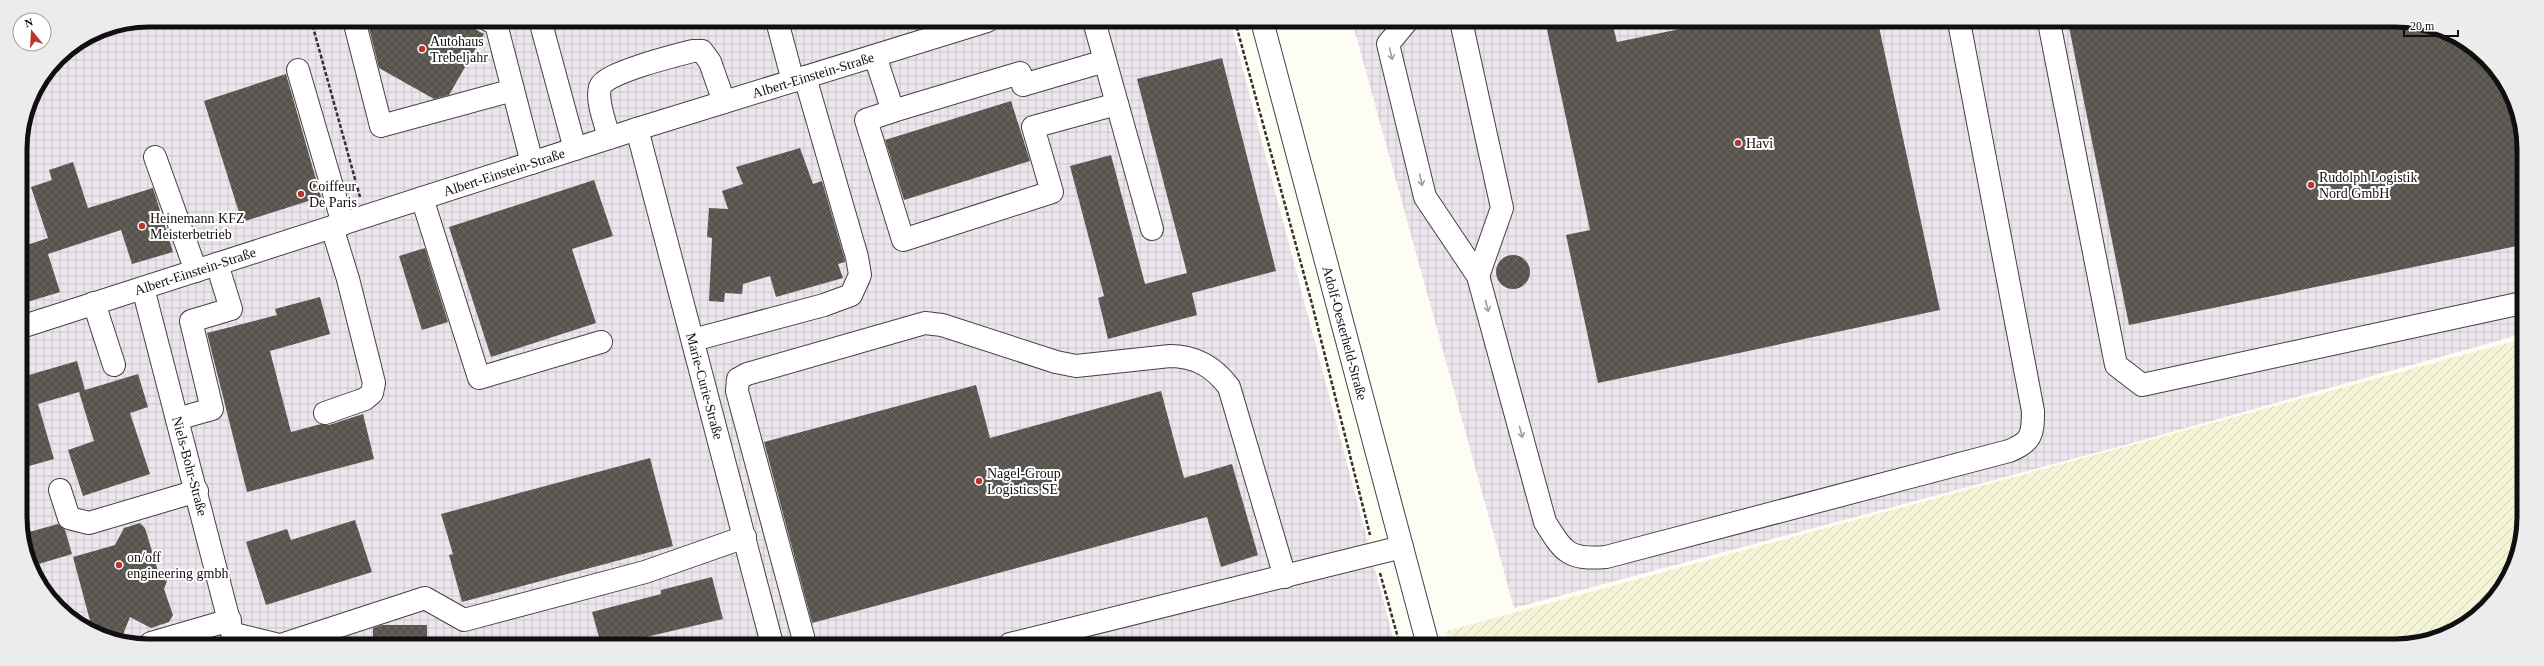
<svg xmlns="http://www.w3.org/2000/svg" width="2544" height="666" font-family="Georgia,serif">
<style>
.industrial{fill:url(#industrial-grid)}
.farmland{fill:url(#farmland-furrows)}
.building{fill:url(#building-cross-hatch)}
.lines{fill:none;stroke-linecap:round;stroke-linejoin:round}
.minor-casing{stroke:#434343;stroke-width:24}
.path{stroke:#323232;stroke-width:2.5;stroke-dasharray:4 2;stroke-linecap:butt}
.minor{stroke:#fff;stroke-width:22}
.oneway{stroke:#9f9f9f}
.poi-dot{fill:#bb352e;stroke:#fff;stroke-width:1.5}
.labels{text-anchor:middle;stroke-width:4;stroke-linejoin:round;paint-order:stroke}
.poi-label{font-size:14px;fill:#101010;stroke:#fff;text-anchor:start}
.street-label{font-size:14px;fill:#101010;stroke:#fff}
.rim{fill:none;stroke:#101010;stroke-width:5}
</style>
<defs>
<pattern id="industrial-grid" width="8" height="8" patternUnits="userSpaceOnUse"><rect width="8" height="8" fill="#eee6ee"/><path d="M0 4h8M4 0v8" fill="none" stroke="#cbc4cb"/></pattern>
<pattern id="farmland-furrows" width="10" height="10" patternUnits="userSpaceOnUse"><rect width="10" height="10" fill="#f3f4d5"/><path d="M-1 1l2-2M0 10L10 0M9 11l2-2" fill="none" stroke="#cfd0b6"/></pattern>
<pattern id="building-cross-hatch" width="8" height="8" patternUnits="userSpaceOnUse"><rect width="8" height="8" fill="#59534d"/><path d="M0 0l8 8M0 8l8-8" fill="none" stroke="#6c6762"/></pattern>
</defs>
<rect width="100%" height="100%" fill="#fefdf4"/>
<g class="industrial">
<polygon points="149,20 1230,21 1395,645 124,643 85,629 58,608 37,581 23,542 20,141 30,100 58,58 100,30"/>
<polygon points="1352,21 2420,23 2459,37 2486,58 2511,92 2522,124 2522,334 2125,445 1514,608"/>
</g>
<polygon class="farmland" points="2522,339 2521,542 2507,581 2480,614 2444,636 2403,646 1450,645 1447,631"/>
<g class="building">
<polygon points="367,20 458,20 484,34 449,95 434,99 379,68"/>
<polygon points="1564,22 1612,22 1617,42 1714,22 1878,22 1940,310 1598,383 1566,235 1590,230 1546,25"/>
<polygon points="2068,22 2420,23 2459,37 2486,58 2511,92 2522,124 2522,245 2129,325"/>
<polygon points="1222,58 1276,271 1192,293 1197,315 1108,339 1098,298 1104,296 1070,166 1111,155 1145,284 1187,273 1137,79"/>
<polygon points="286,74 321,197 242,222 204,101"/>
<polygon points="1011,101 1030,161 904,200 885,140"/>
<polygon points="800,148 813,184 822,181 845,260 845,262 838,264 843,278 776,297 770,276 743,284 742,294 725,293 724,302 709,301 712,238 707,237 709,208 728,209 722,191 743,184 736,167"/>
<polygon points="73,162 88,208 153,188 173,252 132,264 121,230 48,254 60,292 24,303 21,294 21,247 48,238 31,187 52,180 49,170"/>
<polygon points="594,180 613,236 572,249 596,323 491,357 449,227"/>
<polygon points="425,248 448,322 422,330 399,256"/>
<circle cx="1513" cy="272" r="17"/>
<polygon points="320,297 330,334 270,351 291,432 321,424 329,425 363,414 374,459 247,492 207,333 277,315 275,309"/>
<polygon points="77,361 85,390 138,374 148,407 130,413 150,474 83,496 68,450 94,441 79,392 38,404 54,459 22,468 22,377"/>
<polygon points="976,385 990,438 1161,391 1184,478 1232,464 1258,555 1221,567 1207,517 812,623 764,442"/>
<polygon points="650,458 673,546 462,602 449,555 453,554 441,514"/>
<polygon points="355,520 372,572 266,605 246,542 287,529 291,540"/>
<polygon points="140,523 145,528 160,578 167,581 164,589 173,615 169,622 151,628 130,617 122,637 112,639 93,632 73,557 115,545 124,528"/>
<polygon points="58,524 65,530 72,554 32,566 23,542 22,534"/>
<polygon points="712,577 723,619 616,644 601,644 592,612 661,594 661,590"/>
<polygon points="382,625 427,625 427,644 373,644 373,628"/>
</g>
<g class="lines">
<g class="minor-casing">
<g id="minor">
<polyline points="354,20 381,126 513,90"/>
<polyline points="488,20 496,24 532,163"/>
<polyline points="540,20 575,149"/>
<polyline points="777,21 793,81"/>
<polyline points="1094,21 1152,229"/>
<polyline points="1262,21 1428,645"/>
<path d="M1407,21l-19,23 37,153 53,79 67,246c19,31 24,38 61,35l403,-106c23,-9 24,-17 24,-40l-74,-389"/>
<polyline points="1461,21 1502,208 1478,276"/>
<polyline points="2049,22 2116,365 2142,385 2522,303"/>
<polyline points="875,56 893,111 866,120 903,240 1052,192 1033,127 1117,104"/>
<polyline points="298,70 343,224"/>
<polyline points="893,111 1020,73 1023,85 1105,61"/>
<polyline points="637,129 772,644"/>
<path d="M609,138c-3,-14 -13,-36 -9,-51 4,-14 77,-32 93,-36h9l8,11 14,40"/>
<polyline points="155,157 196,271"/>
<polyline points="422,198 479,378 601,342"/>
<polyline points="143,288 235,644"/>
<polyline points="94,303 114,365"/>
<polyline points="21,327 637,129 987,21"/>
<polyline points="693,340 824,305 851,295 860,275 857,257 805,77"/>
<polyline points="325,413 365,399 372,393 374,383 348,279 332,227"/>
<polyline points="177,419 212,409 191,321 231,309 217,264"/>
<polyline points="60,490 69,518 89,523 197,491"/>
<polyline points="234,634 275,644"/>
<polyline points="151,643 230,620"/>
<polyline points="284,644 425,598 464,620 645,572 745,537"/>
<path d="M805,644l-68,-253 1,-12 9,-5 178,-51 17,2 114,37 20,4 94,-10c26,0 44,11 59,31l56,190"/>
<polyline points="1010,644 1402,547"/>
</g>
</g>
<g class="path">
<polyline points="311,20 360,197"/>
<polyline points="1235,21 1312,304 1370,535"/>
<polyline points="1380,573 1400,645"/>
</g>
<use href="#minor" class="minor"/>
</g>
<defs><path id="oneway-shaft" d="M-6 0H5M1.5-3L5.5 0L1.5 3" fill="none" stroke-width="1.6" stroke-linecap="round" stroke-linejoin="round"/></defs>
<g class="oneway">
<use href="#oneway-shaft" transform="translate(1391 54) rotate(77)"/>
<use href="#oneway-shaft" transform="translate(1421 180) rotate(77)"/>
<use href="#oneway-shaft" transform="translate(1487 306) rotate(75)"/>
<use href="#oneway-shaft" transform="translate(1521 432) rotate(75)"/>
</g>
<g class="poi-dot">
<circle cx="422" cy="49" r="4"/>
<circle cx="1738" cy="143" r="4"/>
<circle cx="2311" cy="185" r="4"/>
<circle cx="301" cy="194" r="4"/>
<circle cx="142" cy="226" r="4"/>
<circle cx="979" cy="481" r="4"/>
<circle cx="119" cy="565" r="4"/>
</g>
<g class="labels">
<g class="poi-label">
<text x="430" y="46">Autohaus<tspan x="430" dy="16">Trebeljahr</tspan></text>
<text x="1746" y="148">Havi</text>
<text x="2319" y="182">Rudolph Logistik<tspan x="2319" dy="16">Nord GmbH</tspan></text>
<text x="309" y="191">Coiffeur<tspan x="309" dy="16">De Paris</tspan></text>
<text x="150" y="223">Heinemann KFZ<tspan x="150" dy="16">Meisterbetrieb</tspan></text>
<text x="987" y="478">Nagel-Group<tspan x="987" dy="16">Logistics SE</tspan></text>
<text x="127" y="562">on/off<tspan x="127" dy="16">engineering gmbh</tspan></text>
</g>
<g class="street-label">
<text transform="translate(813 75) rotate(-17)" y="5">Albert-Einstein-Straße</text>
<text transform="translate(504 172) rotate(-18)" y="5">Albert-Einstein-Straße</text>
<text transform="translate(195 271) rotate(-18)" y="5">Albert-Einstein-Straße</text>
<text transform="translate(1345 333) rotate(75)" y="5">Adolf-Oesterheld-Straße</text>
<text transform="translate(705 386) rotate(75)" y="5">Marie-Curie-Straße</text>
<text transform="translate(190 466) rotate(75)" y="5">Niels-Bohr-Straße</text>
</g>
</g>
<path d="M0 0H2544V666H0ZM149 27H2395A122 122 0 0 1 2517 149V517A122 122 0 0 1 2395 639H149A122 122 0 0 1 27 517V149A122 122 0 0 1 149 27Z" fill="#ececec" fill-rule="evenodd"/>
<path class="rim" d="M149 27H2395A122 122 0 0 1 2517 149V517A122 122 0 0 1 2395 639H149A122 122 0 0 1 27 517V149A122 122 0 0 1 149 27Z"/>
<g transform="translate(32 32) rotate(342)"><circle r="19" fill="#ffffff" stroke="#9f9f9f"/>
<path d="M0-3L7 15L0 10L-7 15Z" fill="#bb352e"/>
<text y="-6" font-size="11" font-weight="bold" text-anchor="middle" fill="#101010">N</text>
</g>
<path d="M2404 30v6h54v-6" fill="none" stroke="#101010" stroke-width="2"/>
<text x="2410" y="30" font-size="12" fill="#101010" stroke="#ffffff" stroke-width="3" paint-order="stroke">20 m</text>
</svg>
